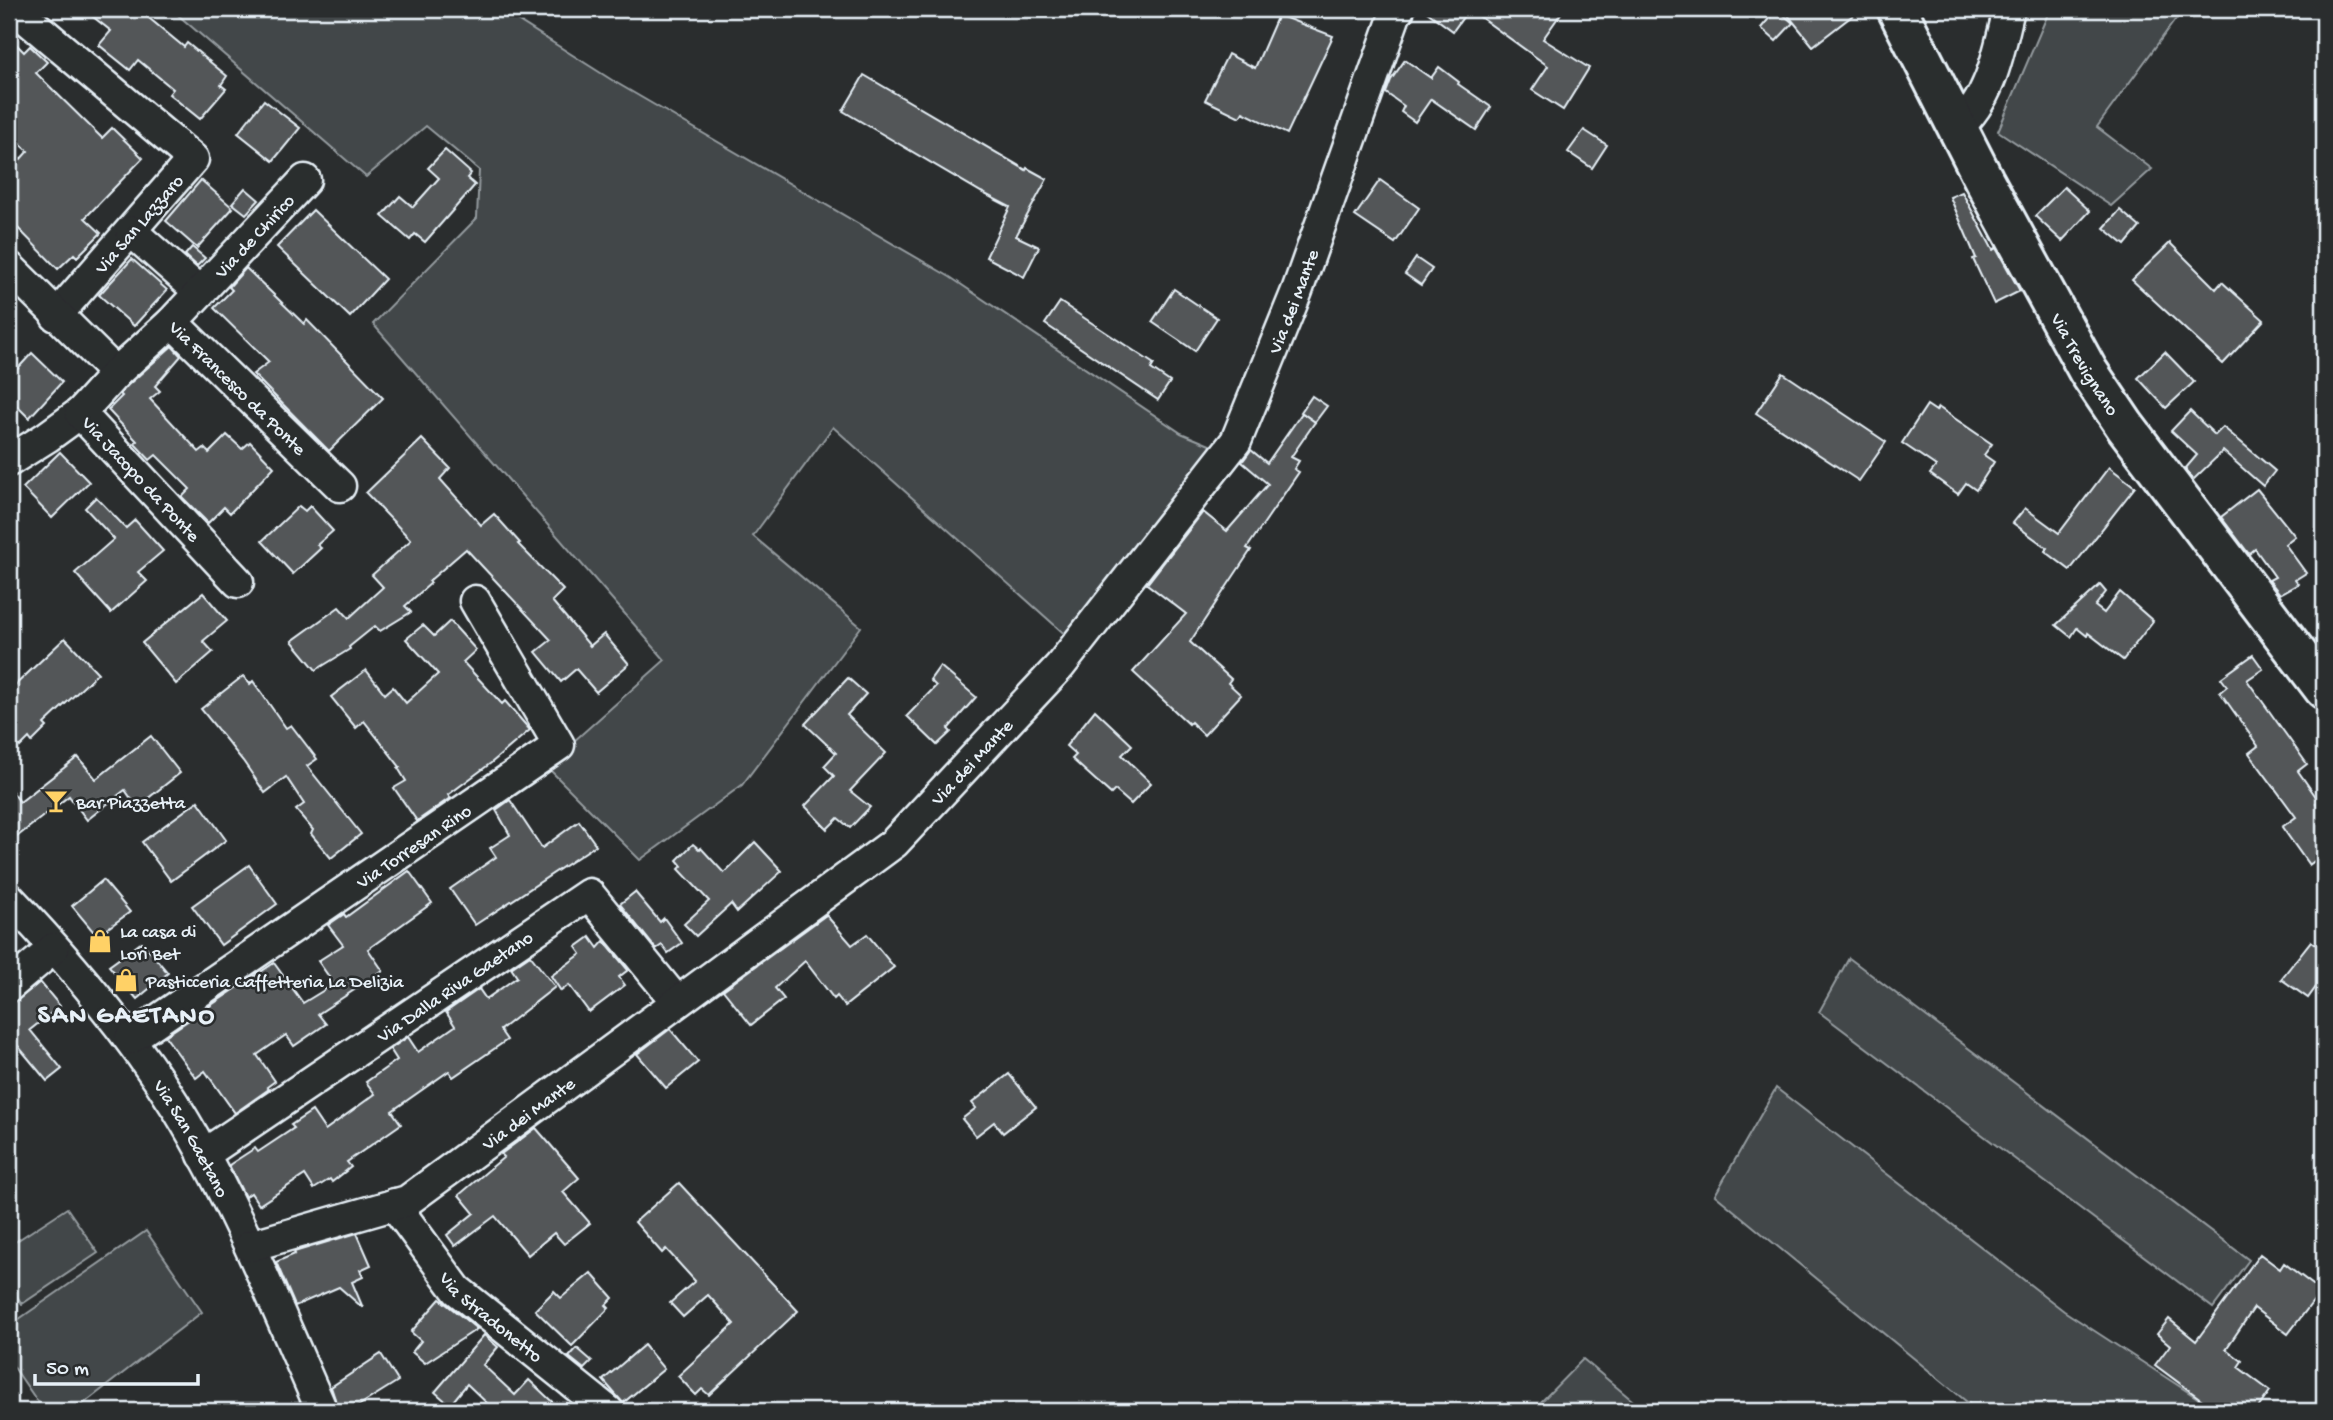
<svg xmlns="http://www.w3.org/2000/svg" width="2333" height="1420" font-family="'Gochi Hand',sans-serif">
<style>
.green{fill:#424648;stroke:#959ca0;stroke-width:2}
.building{fill:#535759;stroke:#e8f1f8;stroke-width:2}
.lines{fill:none;stroke-linecap:round;stroke-linejoin:round}
.minor-casing{stroke:#e8f1f8;stroke-width:35}
.major-casing{stroke:#e8f1f8;stroke-width:44}
.minor{stroke:#2a2d2e;stroke-width:30}
.major{stroke:#2a2d2e;stroke-width:38}
.labels{text-anchor:middle;stroke-width:5;stroke-linejoin:round;paint-order:stroke}
.street-label{font-size:19px;fill:#e8f1f8;stroke:#2a2d2e}
.poi-label{font-size:19px;fill:#e8f1f8;stroke:#2a2d2e;text-anchor:start}
.district-label{font-size:26px;font-weight:bold;letter-spacing:2px;fill:#e8f1f8;stroke:#2a2d2e}
</style>
<rect width="100%" height="100%" fill="#2a2d2e"/>
<filter id="ink" filterUnits="userSpaceOnUse"><feTurbulence type="fractalNoise" baseFrequency=".0143" numOctaves="2"/><feDisplacementMap in="SourceGraphic" scale="14" xChannelSelector="R" yChannelSelector="G"/><feConvolveMatrix kernelMatrix="1 2 1 2 8 2 1 2 1" color-interpolation-filters="sRGB"/></filter>
<g filter="url(#ink)">
<g class="green">
<polygon points="171,9 500,9 615,82 950,277 1181,433 1224,451 1078,646 833,427 753,536 861,627 742,785 640,860 546,766 665,660 373,324 477,218 479,170 426,126 366,177"/>
<polygon points="2050,9 2115,9 2124,12 2126,9 2183,9 2097,127 2152,169 2111,206 1998,131"/>
<polygon points="1849,958 2249,1260 2213,1308 1819,1012"/>
<polygon points="1776,1088 2064,1311 2202,1401 2196,1411 1978,1411 1715,1195"/>
<polygon points="67,1208 98,1253 22,1304 9,1284 9,1246"/>
<polygon points="146,1231 202,1312 74,1411 44,1411 9,1360 9,1326"/>
<polygon points="1583,1359 1645,1411 1532,1411"/>
</g>
<g class="building">
<polygon points="83,9 138,9 184,47 187,43 227,76 221,85 226,89 200,119 169,94 173,89 138,60 130,70 99,45 111,31"/>
<polygon points="1423,9 1564,9 1543,39 1589,68 1563,110 1532,90 1548,66 1469,9 1453,31"/>
<polygon points="1777,9 1793,23 1776,41 1761,28"/>
<polygon points="1783,9 1861,9 1813,46"/>
<polygon points="1278,15 1333,36 1287,134 1243,112 1240,117 1205,100 1228,54 1255,68"/>
<polygon points="9,37 24,52 30,46 47,62 36,73 102,138 112,128 143,158 85,218 101,233 77,257 74,254 58,269 9,219 9,172 28,151 9,133"/>
<polygon points="1405,60 1431,78 1439,67 1459,82 1458,84 1491,107 1476,130 1431,99 1415,122 1401,112 1404,106 1386,93 1391,80"/>
<polygon points="864,75 1026,170 1027,168 1047,179 1016,236 1039,247 1024,277 986,257 1010,207 981,192 843,111"/>
<polygon points="264,100 300,128 273,161 238,133"/>
<polygon points="1584,130 1607,145 1592,168 1568,152"/>
<polygon points="445,150 471,173 467,178 475,185 425,242 415,234 410,240 382,216 400,196 413,207 439,178 428,168"/>
<polygon points="201,180 233,208 197,248 166,221"/>
<polygon points="1380,180 1419,208 1395,243 1355,216"/>
<polygon points="2064,187 2090,211 2062,241 2035,216"/>
<polygon points="245,188 259,200 246,214 232,203"/>
<polygon points="1962,192 1993,250 1996,248 2020,291 1994,304 1973,259 1976,258 1950,197"/>
<polygon points="313,210 385,279 350,317 277,247"/>
<polygon points="2120,210 2140,227 2125,245 2104,228"/>
<polygon points="2170,243 2216,289 2222,282 2264,320 2223,364 2132,280"/>
<polygon points="192,247 205,258 197,266 185,255"/>
<polygon points="1416,258 1432,269 1421,285 1405,274"/>
<polygon points="132,259 167,290 134,326 99,295"/>
<polygon points="246,268 304,324 307,320 383,398 329,451 253,374 269,362 214,308 232,290 229,287"/>
<polygon points="1174,289 1217,318 1195,351 1152,322"/>
<polygon points="1060,302 1154,364 1151,369 1170,382 1158,400 1045,324"/>
<polygon points="172,346 181,356 155,386 160,391 150,399 199,452 204,448 209,453 227,435 242,449 250,442 274,467 230,513 224,507 208,523 182,497 190,489 156,455 150,460 134,443 137,441 108,410 122,396 120,394 128,385"/>
<polygon points="2165,352 2194,382 2166,408 2138,378"/>
<polygon points="32,353 62,382 29,418 9,398 9,378"/>
<polygon points="1783,373 1886,442 1859,481 1756,413"/>
<polygon points="1312,396 1327,406 1315,422 1301,412"/>
<polygon points="1927,405 1936,411 1938,407 1992,444 1984,455 1994,462 1976,490 1966,483 1958,494 1930,474 1936,466 1902,443"/>
<polygon points="2190,411 2215,435 2223,427 2275,471 2263,486 2223,451 2194,479 2190,476 2185,469 2197,455 2171,431"/>
<polygon points="1302,413 1315,422 1291,457 1299,461 1294,469 1299,472 1247,548 1251,550 1190,642 1231,679 1228,683 1241,695 1204,735 1191,722 1189,724 1133,672 1186,614 1147,584 1203,512 1227,531 1268,484 1242,462 1251,450 1267,463"/>
<polygon points="422,439 450,468 440,479 481,525 494,514 520,543 518,544 563,590 552,601 590,646 604,634 629,664 596,692 576,669 561,682 536,652 551,640 466,549 429,581 431,583 405,606 411,612 380,631 375,626 349,647 350,649 316,670 292,641 339,607 349,618 383,587 372,575 411,540 366,493"/>
<polygon points="60,452 89,482 52,518 23,488"/>
<polygon points="2109,467 2135,487 2070,570 2045,551 2047,548 2013,523 2025,508 2059,533"/>
<polygon points="2257,489 2295,536 2285,544 2306,573 2295,580 2298,584 2280,594 2269,580 2275,577 2255,549 2249,554 2221,517"/>
<polygon points="96,497 126,528 135,520 163,551 138,572 147,581 111,613 75,573 114,539 85,508"/>
<polygon points="299,506 305,511 310,506 333,531 317,545 321,548 293,574 262,541"/>
<polygon points="2100,585 2106,592 2095,606 2104,613 2120,592 2153,621 2123,660 2088,633 2087,636 2077,628 2071,637 2056,625"/>
<polygon points="203,593 227,621 203,641 213,652 176,684 142,643"/>
<polygon points="450,621 476,650 463,662 502,704 505,701 530,730 491,763 448,795 450,798 417,821 394,788 406,781 398,768 400,767 364,721 356,728 331,697 366,670 385,694 393,687 406,703 438,674 406,639 423,625 434,636"/>
<polygon points="65,638 98,673 44,724 47,727 32,742 29,738 20,747 9,735 9,691"/>
<polygon points="2253,655 2263,669 2247,680 2307,764 2298,771 2319,801 2316,803 2324,815 2324,854 2309,865 2282,827 2296,817 2249,753 2258,746 2220,692 2227,686 2221,678"/>
<polygon points="940,666 976,697 948,729 951,732 937,745 907,716 936,686 930,680"/>
<polygon points="243,676 250,684 253,681 286,728 291,725 317,759 307,766 361,834 331,858 311,834 313,830 296,810 304,804 286,777 265,793 243,761 201,709"/>
<polygon points="848,678 866,694 847,715 886,753 850,791 870,807 850,828 838,818 827,829 805,806 834,776 824,766 836,753 805,724"/>
<polygon points="1095,710 1132,745 1122,755 1151,783 1131,804 1115,790 1111,794 1072,759 1076,755 1066,746"/>
<polygon points="151,736 180,773 137,807 125,790 87,820 69,796 9,843 9,787 20,802 78,757 96,779"/>
<polygon points="510,800 542,848 579,821 596,845 475,925 450,889 496,857 490,848 510,835 496,810"/>
<polygon points="198,801 226,840 171,881 142,842"/>
<polygon points="755,842 782,871 737,912 731,904 696,936 684,924 709,901 679,869 682,866 677,860 693,844 700,850 701,848 724,873"/>
<polygon points="249,865 277,904 221,945 192,906"/>
<polygon points="409,871 432,903 368,949 383,971 318,1014 326,1024 294,1046 286,1035 257,1055 275,1081 267,1087 269,1089 235,1113 205,1071 196,1078 165,1036 274,963 303,1003 334,984 318,961 343,945 328,925 344,914 346,917"/>
<polygon points="103,880 130,912 97,936 72,906"/>
<polygon points="635,892 660,922 664,918 682,943 668,953 662,945 656,949 620,904"/>
<polygon points="826,915 852,945 867,934 894,967 845,1006 837,996 834,999 805,961 775,988 784,999 751,1025 723,990"/>
<polygon points="590,937 598,948 604,941 628,970 619,977 625,985 589,1012 569,985 561,991 551,976 581,954 576,947"/>
<polygon points="2311,941 2324,951 2324,976 2308,998 2281,979"/>
<polygon points="142,942 168,973 137,999 109,966"/>
<polygon points="530,955 555,987 500,1030 507,1040 453,1077 449,1071 392,1111 401,1124 347,1162 351,1167 332,1182 330,1179 314,1189 305,1175 259,1205 251,1193 245,1197 229,1165 255,1148 258,1152 294,1128 291,1125 312,1111 325,1130 375,1094 366,1082 397,1060 390,1049 408,1037 418,1052 455,1026 446,1012 479,989 486,999 517,977 511,968"/>
<polygon points="40,982 60,1006 30,1030 62,1069 47,1081 18,1046 9,1053 9,1007"/>
<polygon points="670,1029 698,1062 666,1088 637,1054"/>
<polygon points="1009,1074 1036,1107 1003,1133 994,1122 976,1136 962,1119 976,1108 972,1103"/>
<polygon points="536,1128 579,1178 563,1192 590,1223 564,1244 554,1233 528,1255 495,1216 455,1246 447,1235 474,1213 459,1195 504,1157 501,1154"/>
<polygon points="679,1183 798,1311 709,1395 702,1389 696,1395 678,1376 734,1324 708,1295 683,1317 670,1303 695,1281 666,1249 662,1253 635,1222"/>
<polygon points="357,1233 371,1265 360,1270 363,1277 352,1282 363,1308 339,1287 295,1306 276,1262 295,1254 294,1252"/>
<polygon points="2260,1254 2280,1269 2284,1263 2321,1291 2288,1334 2254,1308 2226,1349 2242,1361 2238,1367 2270,1391 2256,1411 2217,1411 2155,1365 2170,1345 2157,1334 2169,1319 2196,1341"/>
<polygon points="591,1273 613,1298 606,1305 609,1308 572,1346 535,1310 554,1291 561,1298"/>
<polygon points="440,1299 477,1329 425,1363 412,1352 421,1341 411,1332"/>
<polygon points="484,1335 498,1347 483,1365 515,1395 529,1380 562,1411 498,1411 501,1409 496,1405 493,1409 467,1384 450,1405 435,1392"/>
<polygon points="644,1345 664,1369 623,1403 603,1380"/>
<polygon points="577,1348 592,1361 584,1369 569,1357"/>
<polygon points="381,1354 398,1381 350,1411 339,1411 331,1387"/>
</g>
<g class="lines">
<g class="minor-casing">
<g id="minor">
<polyline points="15,9 193,159 56,316"/>
<path d="M1957,128c34,-29 42,-77 52,-119"/>
<polyline points="131,231 200,292"/>
<polyline points="9,267 116,373"/>
<path id="s1" d="M172,322l168,164"/>
<polyline points="9,461 47,437 80,413"/>
<path id="s2" d="M238,582l-158,-169 36,-40 56,-51 133,-142"/>
<path id="s3" d="M9,898c62,65 121,135 169,212 58,95 99,199 144,301"/>
<polyline points="9,986 54,948"/>
<path id="s4" d="M130,1039l429,-294 -84,-144"/>
<path id="s5" d="M203,1155l386,-261 88,108"/>
<path id="s6" d="M394,1204l63,86 151,121"/>
<path id="s7" d="M250,1246l157,-45 487,-358 166,-177 176,-225 61,-150 98,-276 4,-6"/>
</g>
</g>
<g class="major-casing">
<g id="major">
<path id="s8" d="M1897,9l87,171 104,191 37,55 199,263"/>
</g>
</g>
<use href="#minor" class="minor"/>
<use href="#major" class="major"/>
</g>
</g>
<defs>
<g id="bar-bare" transform="scale(1.89)"><path d="M-6-5H6L.8 .8V4.5H3.5V6h-7V4.5H-.8V.8Z" fill="#ffd166" stroke="#2a2d2e" stroke-width="2.5" paint-order="stroke"/></g>
<g id="shop-bare" transform="scale(1.89)"><path d="M-5-2.5h2.3a2.7 3.5 0 0 1 5.4 0H5L5.5 6h-11ZM-1.5-2.5h3a1.5 2.3 0 0 0-3 0Z" fill="#ffd166" stroke="#2a2d2e" stroke-width="2.5" paint-order="stroke"/></g>
</defs>
<g fill-rule="evenodd">
<use href="#bar-bare" x="56" y="801"/>
<use href="#shop-bare" x="100" y="941"/>
<use href="#shop-bare" x="126" y="980"/>
</g>
<g class="labels">
<g class="street-label">
<text transform="translate(138 223) rotate(-49)" y="7">Via San Lazzaro</text>
<text dy="7" stroke="none"><textPath href="#s2" startOffset="480">Via de Chirico</textPath></text>
<text dy="7" stroke="none"><textPath href="#s7" startOffset="1447">Via dei Mante</textPath></text>
<text dy="7" stroke="none"><textPath href="#s8" startOffset="402">Via Trevignano</textPath></text>
<text dy="7" stroke="none"><textPath href="#s1" startOffset="93">Via Francesco da Ponte</textPath></text>
<text transform="translate(142 478) rotate(47)" y="7">Via Jacopo da Ponte</text>
<text dy="7" stroke="none"><textPath href="#s7" startOffset="880">Via dei Mante</textPath></text>
<text dy="7" stroke="none"><textPath href="#s4" startOffset="343">Via Torresan Rino</textPath></text>
<text dy="7" stroke="none"><textPath href="#s5" startOffset="303">Via Dalla Riva Gaetano</textPath></text>
<text dy="7" stroke="none"><textPath href="#s7" startOffset="313">Via dei Mante</textPath></text>
<text dy="7" stroke="none"><textPath href="#s3" startOffset="303">Via San Gaetano</textPath></text>
<text dy="7" stroke="none"><textPath href="#s6" startOffset="150">Via Stradonetto</textPath></text>
</g>
<g class="poi-label">
<text x="76" y="808">Bar Piazzetta</text>
<text x="120" y="937">La casa di<tspan x="120" dy="22">Lori Bet</tspan></text>
<text x="146" y="987">Pasticceria Caffetteria La Delizia</text>
</g>
<g class="district-label">
<text x="127" y="1022">SAN GAETANO</text>
</g>
</g>
<rect width="2333" height="1420" fill="none" stroke="#2a2d2e" stroke-width="35"/>
<rect x="18" y="18" width="2298" height="1385" fill="none" stroke="#e8f1f8" stroke-width="2.5" filter="url(#ink)"/>
<path d="M35 1374v10h163v-10" fill="none" stroke="#e8f1f8" stroke-width="3.5"/>
<text x="46" y="1374" font-size="21" fill="#e8f1f8" stroke="#2a2d2e" stroke-width="5" paint-order="stroke">50 m</text>
</svg>
